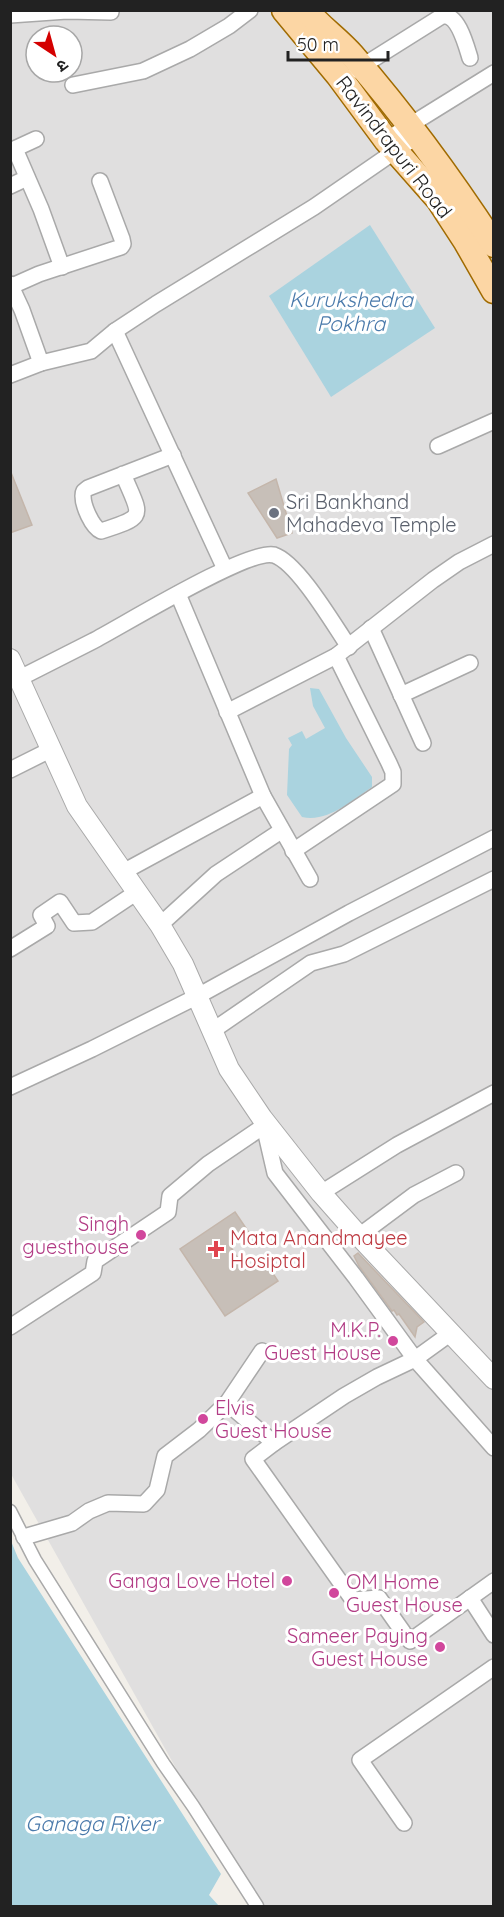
<svg xmlns="http://www.w3.org/2000/svg" width="504" height="1917" font-family="Quicksand,'Noto Sans Devanagari',sans-serif">
<style>
.residential{fill:#e0dfdf;fill-rule:evenodd}
.water{fill:#aad3df}
.building{fill:#c7bfb8;stroke:#c4b6ab;stroke-width:1.5}
.lines{fill:none;stroke-linecap:round;stroke-linejoin:round}
.pedestrian-casing{stroke:#a9a9a9;stroke-width:15}
.minor-casing{stroke:#a9a9a9;stroke-width:18}
.tertiary-casing{stroke:#a9a9a9;stroke-width:22}
.primary-casing{stroke:#a06b00;stroke-width:27}
.pedestrian{stroke:#fff;stroke-width:12}
.minor{stroke:#fff;stroke-width:15}
.tertiary{stroke:#fff;stroke-width:20}
.primary{stroke:#fcd6a4;stroke-width:24}
.worship-dot{fill:#6b7280;stroke:#fff;stroke-width:2}
.hotel-dot{fill:#d1479c;stroke:#fff;stroke-width:2}
.health-dot{fill:#e0444e;stroke:#fff;stroke-width:2}
.labels{text-anchor:middle;stroke-width:6;stroke-linejoin:round;paint-order:stroke}
.street-label{font-size:20px;fill:#222;stroke:#fff}
.worship-label{font-size:20px;fill:#5b616d;stroke:#fff;text-anchor:start}
.hotel-label{font-size:20px;fill:#b23c85;stroke:#fff;text-anchor:end}
.health-label{font-size:20px;fill:#be3a42;stroke:#fff;text-anchor:start}
.water-label{font-size:21px;font-style:italic;fill:#4a7aab;stroke:#fff}
</style>
<rect width="100%" height="100%" fill="#f2efe9"/>
<path class="residential" d="M11,11h482v1895h-241l-75,-136 -166,-296zM36,36h36v36h-36z"/>
<g class="water">
<polygon points="370,225 435,328 331,397 269,296"/>
<path d="M310,688l9,1 27,49 26,39v10c-20,13 -44,36 -70,30l-15,-22 2,-46 3,-4 -4,-7 14,-7 4,8 19,-11 -12,-22z"/>
<polygon points="11,1541 18,1558 221,1874 209,1895 219,1906 11,1906"/>
</g>
<g class="building">
<polygon points="10,470 32,525 10,533"/>
<polygon points="276,479 292,533 277,538 248,493"/>
<polygon points="235,1212 250,1234 230,1246 245,1269 262,1257 278,1281 225,1316 180,1249"/>
<polygon points="358,1253 424,1322 417,1327 415,1337 399,1314 397,1315 394,1310 392,1311 359,1266 354,1256"/>
</g>
<g class="lines">
<g class="pedestrian-casing">
<polyline id="pedestrian" points="10,1511 35,1560 163,1763 193,1806 257,1906"/>
</g>
<g class="minor-casing">
<g id="minor">
<polyline points="10,15 67,11 111,12"/>
<path d="M356,70l86,-54c16,-3 24,29 28,42"/>
<polyline points="73,85 143,71 190,49 229,26 250,10"/>
<polyline points="386,140 494,73"/>
<polyline points="15,149 41,209 62,267"/>
<polyline points="10,151 36,139"/>
<polyline points="10,186 27,178"/>
<polyline points="10,284 22,310 41,363"/>
<polyline points="12,286 39,274 121,247 123,244 122,239 100,181"/>
<polyline points="115,331 225,569"/>
<polyline points="10,375 41,363 91,351 115,331 156,304 314,207 417,136"/>
<polyline points="438,446 494,421"/>
<path d="M123,474c18,43 25,42 -22,57 -9,-4 -18,-25 -18,-35 0,-5 1,-5 5,-8l85,-33"/>
<polyline points="178,594 263,796 310,879"/>
<polyline points="371,628 423,743"/>
<path d="M20,678c24,-12 49,-25 73,-37 29,-15 156,-93 181,-86 24,8 60,70 75,92"/>
<polyline points="401,695 470,663"/>
<polyline points="227,712 336,656 433,580 459,562 494,544"/>
<polyline points="10,770 52,749"/>
<polyline points="293,851 393,784 393,772 389,763 336,656"/>
<polyline points="123,872 263,796"/>
<polyline points="160,925 216,874 281,831"/>
<polyline points="10,949 47,926 41,915 60,902 74,923 92,922 137,892"/>
<polyline points="212,1031 311,963 344,954 494,879"/>
<polyline points="10,1087 92,1049 196,997 349,913 494,838"/>
<polyline points="263,1121 275,1173 356,1278 415,1359 494,1448"/>
<polyline points="321,1193 397,1145 494,1093"/>
<polyline points="359,1236 414,1195 456,1173"/>
<polyline points="10,1327 93,1273 95,1261 168,1212 170,1196 208,1164 264,1126"/>
<polyline points="227,1403 262,1351"/>
<polyline points="274,1443 253,1459 353,1600 379,1598 403,1632"/>
<polyline points="24,1537 72,1523 89,1511 108,1503 144,1504 157,1490 165,1456 199,1430 227,1403 274,1443 344,1396 377,1377 415,1359 451,1333"/>
<polyline points="470,1598 494,1635"/>
<polyline points="407,1636 410,1641 494,1581"/>
<polyline points="404,1823 360,1760 494,1667"/>
</g>
</g>
<g class="tertiary-casing">
<polyline id="tertiary" points="10,659 77,806 160,925 183,964 229,1069 262,1118 321,1193 359,1236 494,1379"/>
</g>
<g class="primary-casing">
<g id="primary">
<polyline points="284,10 338,75 386,140 438,199 466,242 494,291"/>
<path d="M306,10c14,17 32,29 46,45 52,60 99,124 142,190"/>
</g>
</g>
<use href="#pedestrian" class="pedestrian"/>
<use href="#minor" class="minor"/>
<use href="#tertiary" class="tertiary"/>
<use href="#primary" class="primary"/>
</g>
<circle class="worship-dot" cx="274" cy="513" r="6"/>
<g class="hotel-dot">
<circle cx="141" cy="1235" r="6"/>
<circle cx="393" cy="1341" r="6"/>
<circle cx="203" cy="1419" r="6"/>
<circle cx="287" cy="1581" r="6"/>
<circle cx="334" cy="1593" r="6"/>
<circle cx="440" cy="1647" r="6"/>
</g>
<path class="health-dot" d="M213 1240h6v6h6v6h-6v6h-6v-6h-6v-6h6z"/>
<g class="labels">
<g class="street-label">
<text transform="translate(394 147) rotate(52)" y="7">Ravindrapuri Road</text>
</g>
<g class="worship-label">
<text x="286" y="509">Sri Bankhand<tspan x="286" dy="23">Mahadeva Temple</tspan></text>
</g>
<g class="hotel-label">
<text x="129" y="1231">Singh<tspan x="129" dy="23">guesthouse</tspan></text>
<text x="381" y="1337">M.K.P.<tspan x="381" dy="23">Guest House</tspan></text>
<text x="215" y="1415" text-anchor="start">Elvis<tspan x="215" dy="23">Guest House</tspan></text>
<text x="275" y="1588">Ganga Love Hotel</text>
<text x="346" y="1589" text-anchor="start">OM Home<tspan x="346" dy="23">Guest House</tspan></text>
<text x="428" y="1643">Sameer Paying<tspan x="428" dy="23">Guest House</tspan></text>
</g>
<g class="health-label">
<text x="230" y="1245">Mata Anandmayee<tspan x="230" dy="23">Hosiptal</tspan></text>
</g>
<g class="water-label">
<text x="351" y="307">Kurukshedra<tspan x="351" dy="24">Pokhra</tspan></text>
<text x="92" y="1831">Ganaga River</text>
</g>
</g>
<rect width="504" height="1917" fill="none" stroke="#222222" stroke-width="24"/>
<g transform="translate(54 54) rotate(144)"><circle r="28" fill="#ffffff" stroke="#a7a7a7" stroke-width="1.5"/>
<path d="M0-4.5L10 22L0 15L-10 22Z" fill="#d40000"/>
<text y="-9" font-size="16" font-weight="bold" text-anchor="middle" fill="#222222">उ</text>
</g>
<path d="M288 51v9h100v-9" fill="none" stroke="#222222" stroke-width="3"/>
<text x="297" y="51" font-size="18" fill="#222222" stroke="#ffffff" stroke-width="4.5" paint-order="stroke">50 m</text>
</svg>
